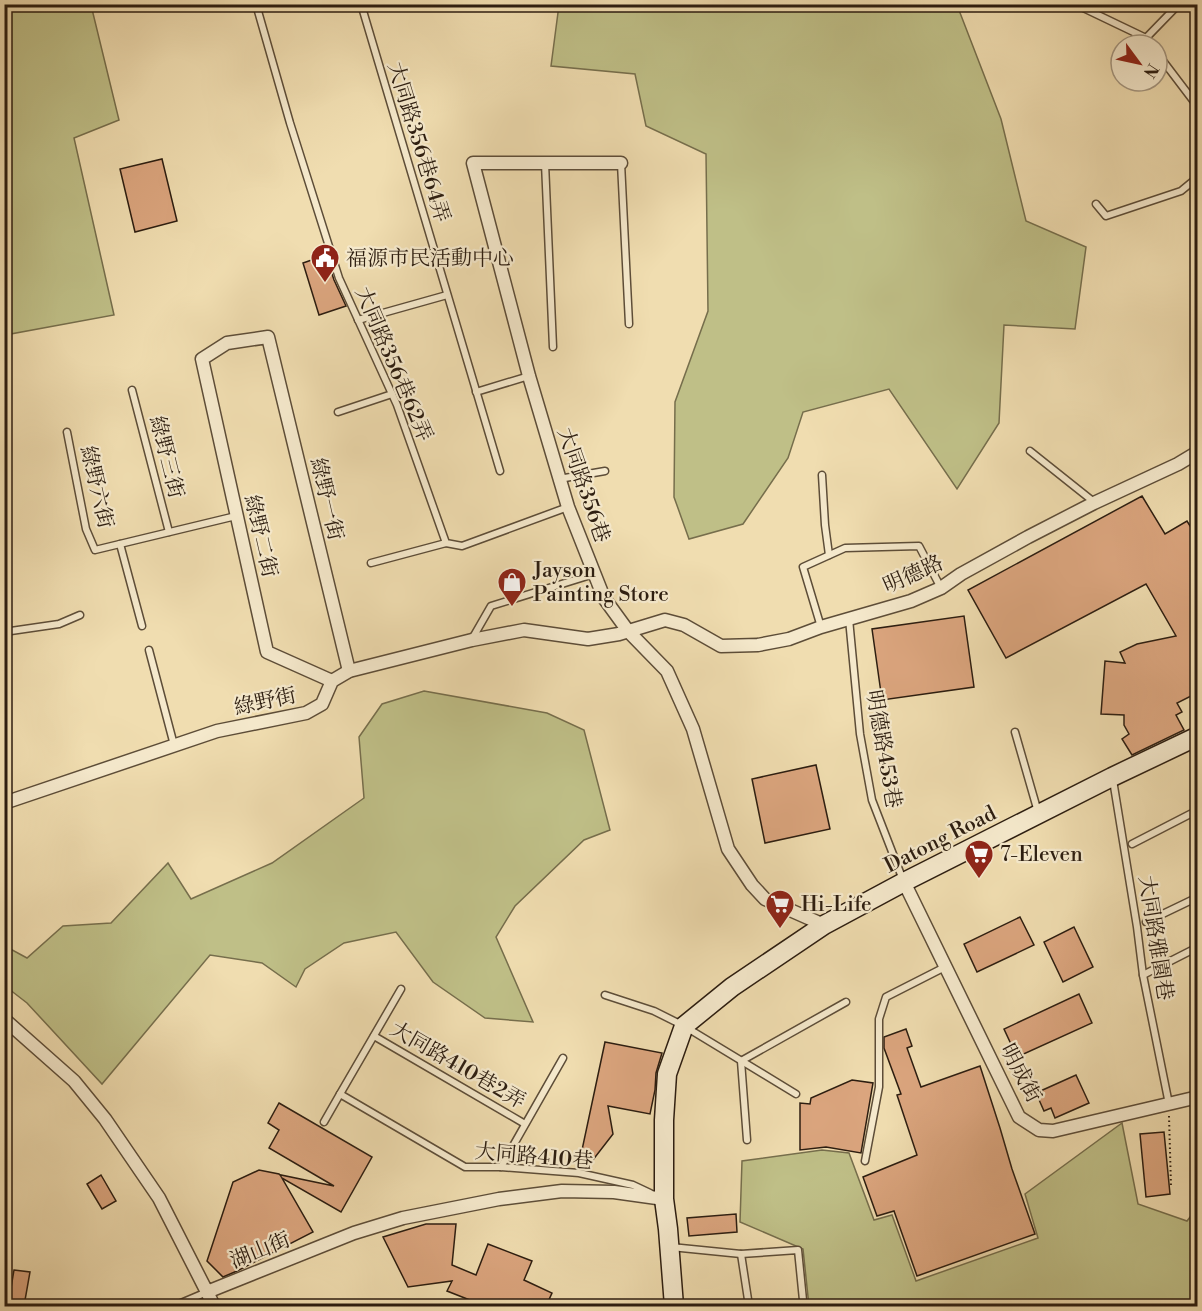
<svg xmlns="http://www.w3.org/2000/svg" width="1202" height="1311" font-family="'Libre Bodoni','Noto Serif TC',serif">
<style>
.green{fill:#bfbf87;stroke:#766e4c;stroke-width:1.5}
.building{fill:#dba57e;stroke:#2c1d10;stroke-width:1.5}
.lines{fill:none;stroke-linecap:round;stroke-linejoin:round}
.lane-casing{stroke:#5d4d38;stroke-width:9}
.street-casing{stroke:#5d4d38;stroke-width:15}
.secondary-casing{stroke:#2c1d10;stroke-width:21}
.path{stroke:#2c1d10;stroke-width:2;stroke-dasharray:1.5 3;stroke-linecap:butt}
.lane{stroke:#f5e9cc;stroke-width:6}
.street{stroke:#f5e9cc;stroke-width:12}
.secondary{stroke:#f5e9cc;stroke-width:18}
.labels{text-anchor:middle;stroke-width:4.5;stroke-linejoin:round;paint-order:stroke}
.street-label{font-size:21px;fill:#2c1d10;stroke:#f5e9cc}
.poi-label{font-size:21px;fill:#2c1d10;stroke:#f5e9cc;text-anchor:start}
</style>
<rect width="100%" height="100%" fill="#f0ddb0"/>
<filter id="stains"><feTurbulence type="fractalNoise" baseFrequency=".00333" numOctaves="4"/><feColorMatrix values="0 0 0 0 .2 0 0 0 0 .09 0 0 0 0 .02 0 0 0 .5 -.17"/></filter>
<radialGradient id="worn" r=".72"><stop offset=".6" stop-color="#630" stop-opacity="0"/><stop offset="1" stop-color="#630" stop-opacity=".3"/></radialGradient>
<g class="green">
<polygon points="5,4 91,5 119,120 74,138 114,315 5,335"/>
<polygon points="744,4 750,10 957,5 1001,119 1026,221 1086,247 1075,329 1004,325 999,423 957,489 889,389 803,412 788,458 743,524 689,539 674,497 675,402 708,311 706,154 646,126 635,74 551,66 559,5"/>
<polygon points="424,691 547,713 584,730 610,830 584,840 515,906 496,937 533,1022 485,1018 433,982 396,932 344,943 305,969 296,987 262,963 210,955 102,1084 27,1003 5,986 5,946 27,958 63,926 111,923 168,863 191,899 272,863 364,798 359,737 382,704"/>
<polygon points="1122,1123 1138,1204 1187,1221 1197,1208 1197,1306 809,1306 803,1249 740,1222 742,1161 822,1150 849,1153 874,1220 892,1215 916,1281 1038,1238 1025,1194"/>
</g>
<g class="building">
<polygon points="162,159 177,221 135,232 120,169"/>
<polygon points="326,255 334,280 346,306 319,315 303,263"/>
<polygon points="1142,496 1165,534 1187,521 1197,537 1197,693 1177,703 1182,712 1176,715 1184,730 1132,755 1122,739 1129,734 1124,725 1124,715 1101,714 1105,661 1125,663 1120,652 1137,644 1176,636 1146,584 1006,658 968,590"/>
<polygon points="964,616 974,687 882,700 872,629"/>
<polygon points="816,765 830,829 765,843 752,779"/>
<polygon points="1020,917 1034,945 977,972 964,944"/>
<polygon points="1074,927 1093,967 1063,982 1044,942"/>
<polygon points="1079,994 1092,1023 1017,1057 1004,1029"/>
<polygon points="906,1029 912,1046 907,1048 921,1087 980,1066 1000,1128 1012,1169 1035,1234 917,1276 894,1211 877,1216 863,1177 917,1155 897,1095 901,1094 884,1048 884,1037"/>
<polygon points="605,1042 662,1053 656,1073 655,1090 650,1114 608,1106 613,1134 589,1165 579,1164"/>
<polygon points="1076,1075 1089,1103 1055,1118 1051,1108 1044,1111 1036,1093"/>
<polygon points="852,1080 873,1083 861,1153 826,1147 800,1150 800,1103 810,1104 811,1098"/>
<polygon points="279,1103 372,1157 341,1212 282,1178 313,1232 237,1271 223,1277 207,1261 233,1182 259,1170 279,1174 281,1176 281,1175 334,1186 269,1148 279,1130 268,1123"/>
<polygon points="1164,1132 1170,1194 1146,1197 1140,1134"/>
<polygon points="101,1175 116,1201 102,1209 87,1184"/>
<polygon points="736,1214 737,1232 689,1236 687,1218"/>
<polygon points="426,1224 456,1224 452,1265 476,1275 488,1244 532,1261 524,1280 552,1293 546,1306 485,1306 447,1291 452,1281 408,1287 383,1237"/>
<polygon points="14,1270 30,1272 24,1306 8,1306"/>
</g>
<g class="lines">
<g class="lane-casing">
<g id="lane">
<polyline points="256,4 290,123 339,278 397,405 446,543 462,546 568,507"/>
<polyline points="361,4 500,471"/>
<polyline points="1075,4 1146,38 1179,4"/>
<polyline points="1157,53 1198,107"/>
<polyline points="545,163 553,347"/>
<polyline points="621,163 629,324"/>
<polyline points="1096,204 1106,216 1181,191 1198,177"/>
<polyline points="358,320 447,295"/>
<polyline points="132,390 169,532"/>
<polyline points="476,392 529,376"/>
<polyline points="338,412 392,394"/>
<polyline points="67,432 86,529 95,550 236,516"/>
<polyline points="1030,451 1094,502"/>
<polyline points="822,475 825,525 829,555"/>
<polyline points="559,479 605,471"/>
<polyline points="120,544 142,626"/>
<polyline points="371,563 446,543"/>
<polyline points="849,619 860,734 872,800 903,880"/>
<polyline points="821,627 803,567 845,548 919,546 941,588"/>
<polyline points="4,632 59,624 80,615"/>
<polyline points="472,639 491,606 594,574"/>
<polyline points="149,650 174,745"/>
<polyline points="1015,732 1038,812"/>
<polyline points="1113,780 1137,927 1143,975 1169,1104"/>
<polyline points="1132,844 1198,810"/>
<polyline points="1146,922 1198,897"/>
<polyline points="1143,975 1198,947"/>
<polyline points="605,995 654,1011 684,1026 796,1094"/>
<polyline points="374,1036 525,1124"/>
<polyline points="340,1094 401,989"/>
<polyline points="324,1122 340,1094 465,1167 501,1167 579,1173 633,1185 650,1193"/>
<polyline points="747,1140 741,1061 846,1002"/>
<polyline points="865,1161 879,1087 879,1019 886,997 945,967"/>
<polyline points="501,1167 563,1058"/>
<polyline points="671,1247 741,1254 798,1250 803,1300"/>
<polyline points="741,1254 749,1306"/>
<polyline points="174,1306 207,1292"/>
</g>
</g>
<g class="street-casing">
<g id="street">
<polyline points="621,163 473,163 529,376 568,507 604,598 628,631 667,671 693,729 728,849 752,885 765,899 824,925"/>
<polyline points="332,681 267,652 202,359 227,343 268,337 349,671"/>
<polyline points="4,803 217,731 306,713 322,704 332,681 349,671 472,640 524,630 588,639 619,634 665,620 684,625 721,646 758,645 789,639 821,627 911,601 941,588 961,574 1028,537 1094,503 1178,464 1198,452"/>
<polyline points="904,882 1019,1117 1039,1130 1053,1131 1198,1097"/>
<polyline points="4,1019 74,1081 105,1119 159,1198 207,1292 354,1233 403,1218 499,1199 562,1191 614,1192 664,1199"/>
<polyline points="207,1292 214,1306"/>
</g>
</g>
<g class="secondary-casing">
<polyline id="secondary" points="674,1306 668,1229 664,1199 664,1120 667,1074 684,1026 732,987 824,925 904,882 1112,777 1198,736"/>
</g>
<polyline class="path" points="1169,1116 1171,1186"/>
<use href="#lane" class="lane"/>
<use href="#street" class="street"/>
<use href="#secondary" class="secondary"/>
</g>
<defs>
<g id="civic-pin" transform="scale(1.5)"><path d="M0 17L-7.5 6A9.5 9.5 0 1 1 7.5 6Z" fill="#8f2418" stroke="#f5e9cc"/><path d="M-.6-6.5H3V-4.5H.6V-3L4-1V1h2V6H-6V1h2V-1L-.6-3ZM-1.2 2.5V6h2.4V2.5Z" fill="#fff"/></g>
<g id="shop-pin" transform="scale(1.5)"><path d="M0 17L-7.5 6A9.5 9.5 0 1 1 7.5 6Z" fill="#8f2418" stroke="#f5e9cc"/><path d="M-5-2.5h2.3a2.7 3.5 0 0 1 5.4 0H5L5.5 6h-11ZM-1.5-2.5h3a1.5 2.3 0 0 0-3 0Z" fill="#fff"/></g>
<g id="supermarket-pin" transform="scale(1.5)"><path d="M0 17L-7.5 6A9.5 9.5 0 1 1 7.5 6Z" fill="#8f2418" stroke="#f5e9cc"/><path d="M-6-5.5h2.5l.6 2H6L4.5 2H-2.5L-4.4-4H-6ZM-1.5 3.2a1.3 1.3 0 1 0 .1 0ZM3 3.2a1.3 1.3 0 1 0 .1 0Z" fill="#fff"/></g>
</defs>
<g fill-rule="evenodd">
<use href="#civic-pin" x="325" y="258"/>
<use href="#shop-pin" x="512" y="582"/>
<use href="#supermarket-pin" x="979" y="854"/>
<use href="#supermarket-pin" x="780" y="904"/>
</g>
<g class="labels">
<g class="street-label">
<text transform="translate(419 142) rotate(73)" y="7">大同路356巷64弄</text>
<text transform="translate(394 364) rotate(67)" y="7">大同路356巷62弄</text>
<text transform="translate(167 457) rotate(76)" y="7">綠野三街</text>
<text transform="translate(584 485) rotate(71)" y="7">大同路356巷</text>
<text transform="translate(97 487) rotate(77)" y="7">綠野六街</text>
<text transform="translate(327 499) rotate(77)" y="7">綠野一街</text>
<text transform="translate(261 536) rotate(77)" y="7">綠野二街</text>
<text transform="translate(913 574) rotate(-24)" y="7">明德路</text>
<text transform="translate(265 701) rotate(-12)" y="7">綠野街</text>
<text transform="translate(884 749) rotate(80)" y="7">明德路453巷</text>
<text transform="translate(940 839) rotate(-27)" y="7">Datong Road</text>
<text transform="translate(1156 938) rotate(81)" y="7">大同路雅園巷</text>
<text transform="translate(458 1065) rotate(30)" y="7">大同路410巷2弄</text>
<text transform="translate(1021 1073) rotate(62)" y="7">明成街</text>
<text transform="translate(534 1156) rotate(5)" y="7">大同路410巷</text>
<text transform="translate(260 1250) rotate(-22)" y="7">湖山街</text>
</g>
<g class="poi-label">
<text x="346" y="265">福源市民活動中心</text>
<text x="533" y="577">Jayson<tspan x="533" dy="24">Painting Store</tspan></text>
<text x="1000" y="861">7-Eleven</text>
<text x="801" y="911">Hi-Life</text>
</g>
</g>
<rect width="1202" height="1311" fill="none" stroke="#f0ddb0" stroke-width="24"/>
<rect x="6" y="6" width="1190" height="1299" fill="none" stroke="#2c1d10" stroke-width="3"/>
<rect x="12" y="12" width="1178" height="1287" fill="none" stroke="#2c1d10" stroke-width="1.5"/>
<g transform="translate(1139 63) rotate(123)"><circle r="28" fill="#f5e9cc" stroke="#a59781" stroke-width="1.5"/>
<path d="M0-4.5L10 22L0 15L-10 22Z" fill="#8f2418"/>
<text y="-9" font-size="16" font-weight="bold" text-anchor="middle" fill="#2c1d10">N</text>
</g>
<rect width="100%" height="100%" filter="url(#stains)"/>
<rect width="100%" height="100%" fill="url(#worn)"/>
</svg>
